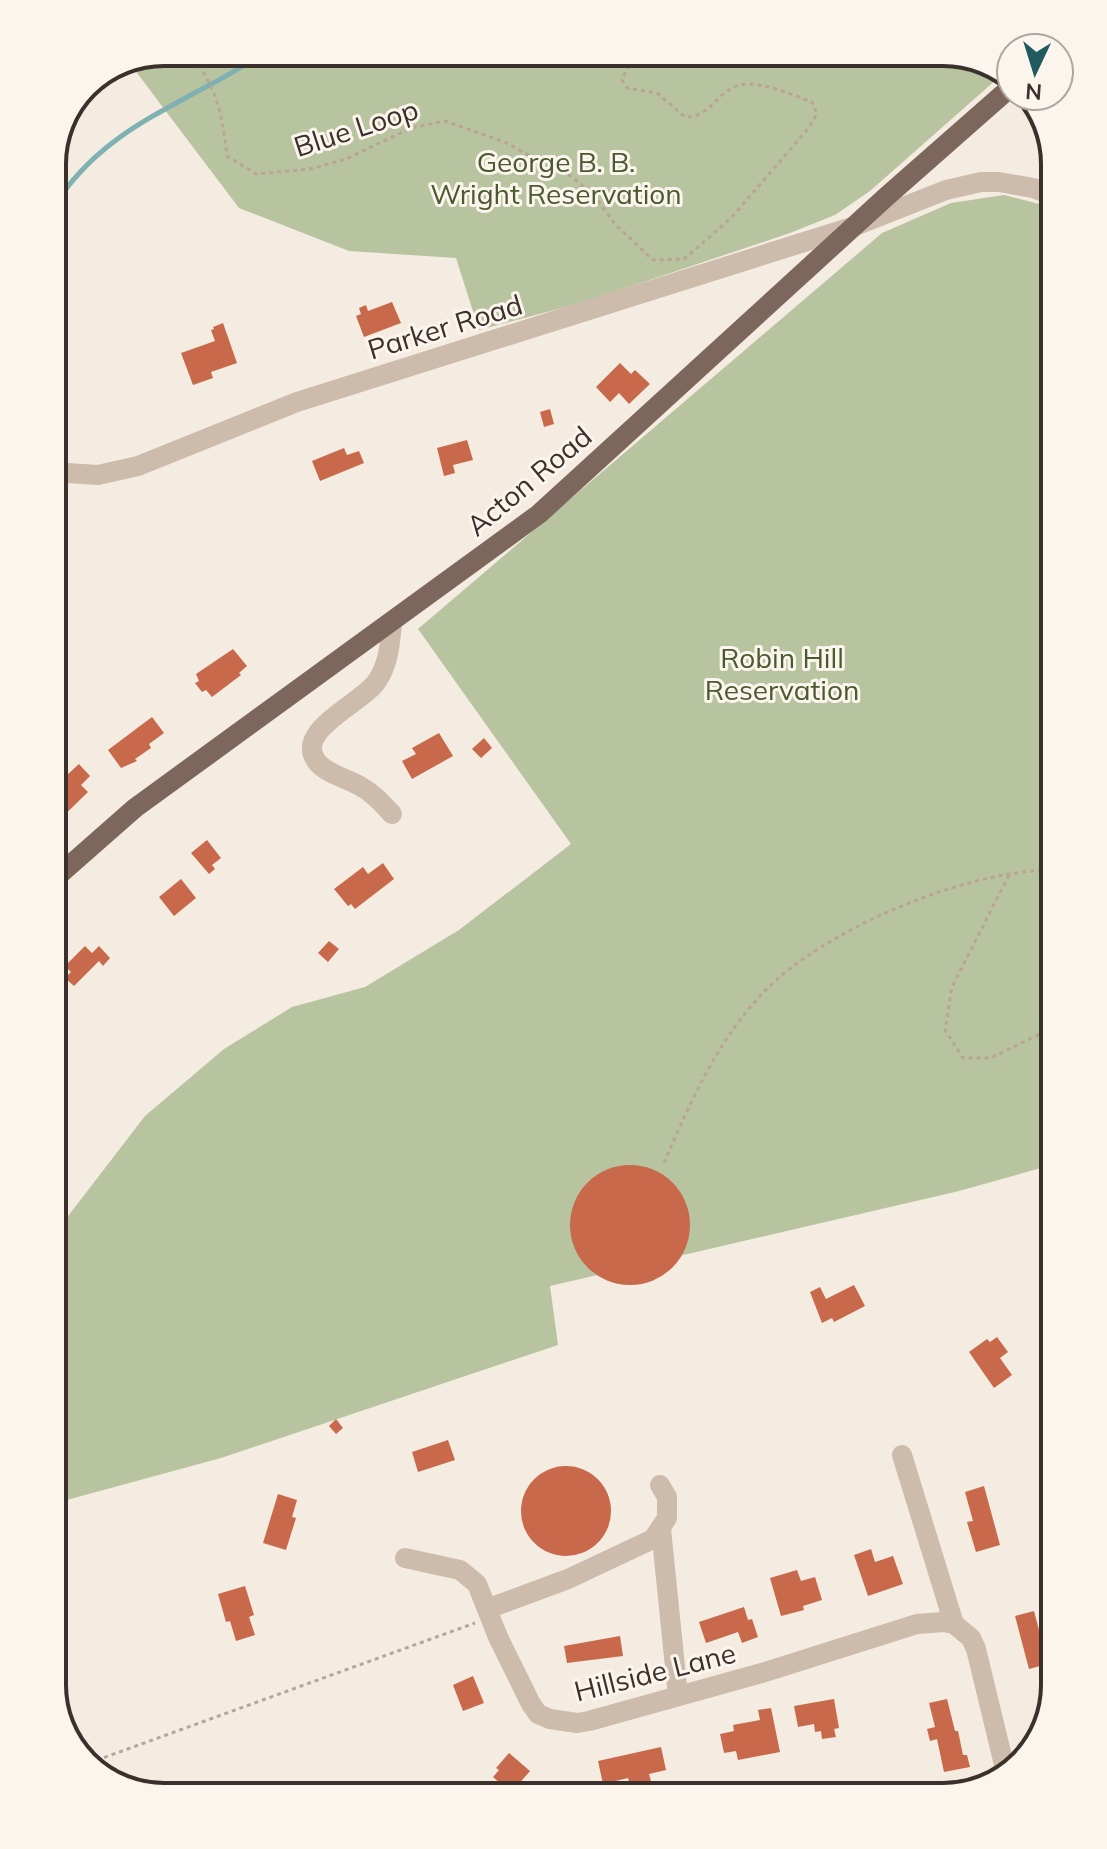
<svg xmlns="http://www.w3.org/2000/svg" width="1107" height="1849" font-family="Mulish,sans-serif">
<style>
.green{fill:#b8c4a0}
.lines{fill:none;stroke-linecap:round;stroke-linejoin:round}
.stream{stroke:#7fb0b2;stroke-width:5}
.building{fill:#c8694b}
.path{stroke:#b9a596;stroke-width:3;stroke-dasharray:4 4;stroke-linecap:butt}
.minor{stroke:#cdbbac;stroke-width:20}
.major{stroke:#7d675c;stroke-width:20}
.labels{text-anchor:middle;stroke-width:6;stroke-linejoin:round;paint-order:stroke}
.street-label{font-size:28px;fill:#3b302b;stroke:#fbf5ee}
.park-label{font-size:28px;fill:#4a5a2e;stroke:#fbf5ee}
.rim{fill:none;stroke:#3b302b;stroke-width:4}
</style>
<rect width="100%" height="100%" fill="#f4ebe1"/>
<g class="green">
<polygon points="164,52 951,52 1006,71 870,191 835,215 790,233 581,303 479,330 456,258 349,251 239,208 131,65"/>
<polygon points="1004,195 1055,208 1055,1164 959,1191 550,1286 558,1345 221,1458 52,1504 52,1237 145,1116 224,1049 292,1007 365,987 459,930 571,844 418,629 882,233 951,203"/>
</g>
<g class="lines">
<path class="stream" d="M52,209c38,-61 87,-86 148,-119 24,-12 46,-27 71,-38"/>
</g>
<g class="building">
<polygon points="392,302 401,323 364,337 356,316 361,314 359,308 366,305 368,311"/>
<polygon points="223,323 237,363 211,372 213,378 193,385 181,353 215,341 211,330 214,329 213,327"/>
<polygon points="620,363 631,374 635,370 650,384 629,404 619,393 610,402 596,387"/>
<polygon points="550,409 554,424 544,427 540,412"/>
<polygon points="467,440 473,460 453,465 455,473 444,476 437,448"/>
<polygon points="344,448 347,455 359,451 364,463 320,481 312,461"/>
<rect x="52" y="617" width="5" height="16"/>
<polygon points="233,649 247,666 239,673 241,675 212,697 206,690 202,692 195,683 199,681 196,674"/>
<polygon points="152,717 164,733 149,744 151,748 135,759 137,761 121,768 108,750"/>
<polygon points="439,733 453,756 412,779 402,761 416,754 412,748"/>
<polygon points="484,738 492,748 481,758 472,749"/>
<polygon points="79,764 90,776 81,785 88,792 52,827 52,797 60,789 56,785"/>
<polygon points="207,840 221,858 212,865 215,869 209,874 191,853"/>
<polygon points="383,863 394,879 355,909 351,904 348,906 334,889 363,867 368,874"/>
<polygon points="181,879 196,898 174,916 159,897"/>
<polygon points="329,941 339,949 328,962 318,953"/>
<polygon points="85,946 92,953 99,946 110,958 103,966 99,961 74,986 65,978 71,972 65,966"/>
<circle cx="630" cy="1225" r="60"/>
<polygon points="854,1285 865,1306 834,1322 832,1318 822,1323 810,1292 820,1287 826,1299"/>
<polygon points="997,1337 1008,1352 1000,1358 1012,1375 994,1388 969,1352 987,1339 990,1342"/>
<polygon points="336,1419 343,1428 336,1434 329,1426"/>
<polygon points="448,1440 455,1460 418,1472 412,1452"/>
<circle cx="566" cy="1511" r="45"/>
<polygon points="984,1486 1000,1545 976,1552 967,1522 973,1521 965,1492"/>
<polygon points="278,1494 297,1500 292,1517 296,1518 286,1550 263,1543"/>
<polygon points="871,1549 875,1562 893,1556 903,1584 868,1596 854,1555"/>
<polygon points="797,1570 801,1581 815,1577 822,1600 803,1606 804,1610 781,1616 770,1578"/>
<polygon points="245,1586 254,1615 249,1617 255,1635 236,1641 230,1621 226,1622 218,1594"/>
<polygon points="744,1607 748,1620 752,1619 758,1637 742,1643 738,1632 706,1643 699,1622"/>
<polygon points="1034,1611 1044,1649 1052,1647 1055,1662 1029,1669 1015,1616"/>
<polygon points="620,1636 623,1656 567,1663 564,1646"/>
<polygon points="473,1676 484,1703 463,1711 453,1685"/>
<polygon points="834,1699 839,1728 834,1729 836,1737 822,1739 821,1731 815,1732 814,1724 798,1727 794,1706"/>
<polygon points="947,1699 955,1731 958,1731 963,1755 967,1755 970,1767 944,1772 937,1739 930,1741 927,1729 935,1727 929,1703"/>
<polygon points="771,1708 780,1752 738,1760 736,1751 724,1753 720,1734 734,1731 733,1725 760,1720 758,1710"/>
<polygon points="661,1747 666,1770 649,1774 652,1785 631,1790 628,1778 603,1784 598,1761"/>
<polygon points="509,1753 530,1771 511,1793 493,1777 499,1770 496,1768"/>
<polygon points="419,1787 430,1788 430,1797 418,1797"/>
</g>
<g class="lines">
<g class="path">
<path d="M189,52c28,35 33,61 38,104l29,18 54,-5 36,-10 65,-31 34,-7 60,21 27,15 27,10 34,27 22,30 38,36 31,-1 47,-41 76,-88 10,-16 -5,-12c-20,-7 -60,-26 -80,-14 -18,10 -24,29 -47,29l-28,-24 -30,-5 -5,-8 12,-28"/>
<polyline points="1009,875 952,987 945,1030 963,1058 991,1058 1046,1031"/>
<path d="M664,1163c25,-58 53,-122 98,-169 59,-64 206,-125 293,-124"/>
<polyline points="89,1763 475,1623"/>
</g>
<g class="minor">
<polyline points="52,472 98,475 138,466 297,402 855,226 946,190 981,182 999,182 1033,188 1055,196"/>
<path d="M392,814c-10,-11 -19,-21 -32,-28 -14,-8 -33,-12 -43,-24 -24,-32 45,-58 60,-81 12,-18 13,-37 15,-58"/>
<polyline points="902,1455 954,1624 971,1638 976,1649 1006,1773"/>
<polyline points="661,1529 678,1696"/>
<polyline points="405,1558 460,1570 477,1584 498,1637 531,1704 538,1714 550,1719 577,1723 589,1721 762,1673 917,1624 943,1622 954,1624"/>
<polyline points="487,1609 568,1579 653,1539 667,1518 667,1497 660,1485"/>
</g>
<polyline class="major" points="52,881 135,808 539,514 886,197 1011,87"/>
</g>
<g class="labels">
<g class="street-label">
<text transform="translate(356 128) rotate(-18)" y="10">Blue Loop</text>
<text transform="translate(445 327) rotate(-17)" y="10">Parker Road</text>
<text transform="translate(529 481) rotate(-40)" y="10">Acton Road</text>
<text transform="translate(655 1672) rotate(-14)" y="10">Hillside Lane</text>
</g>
<g class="park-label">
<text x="556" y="172">George B. B.<tspan x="556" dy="32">Wright Reservation</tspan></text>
<text x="782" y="668">Robin Hill<tspan x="782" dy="32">Reservation</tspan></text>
</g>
</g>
<path d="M0 0H1107V1849H0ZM164 66H943A98 98 0 0 1 1041 164V1685A98 98 0 0 1 943 1783H164A98 98 0 0 1 66 1685V164A98 98 0 0 1 164 66Z" fill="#fbf5ee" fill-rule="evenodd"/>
<path class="rim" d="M164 66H943A98 98 0 0 1 1041 164V1685A98 98 0 0 1 943 1783H164A98 98 0 0 1 66 1685V164A98 98 0 0 1 164 66Z"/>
<g transform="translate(1035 72) rotate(184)"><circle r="38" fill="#fbf5ee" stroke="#aea6a0" stroke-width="2"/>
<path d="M0-6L14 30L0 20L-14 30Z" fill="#1f5a5e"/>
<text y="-12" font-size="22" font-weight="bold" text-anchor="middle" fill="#3b302b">N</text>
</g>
</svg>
